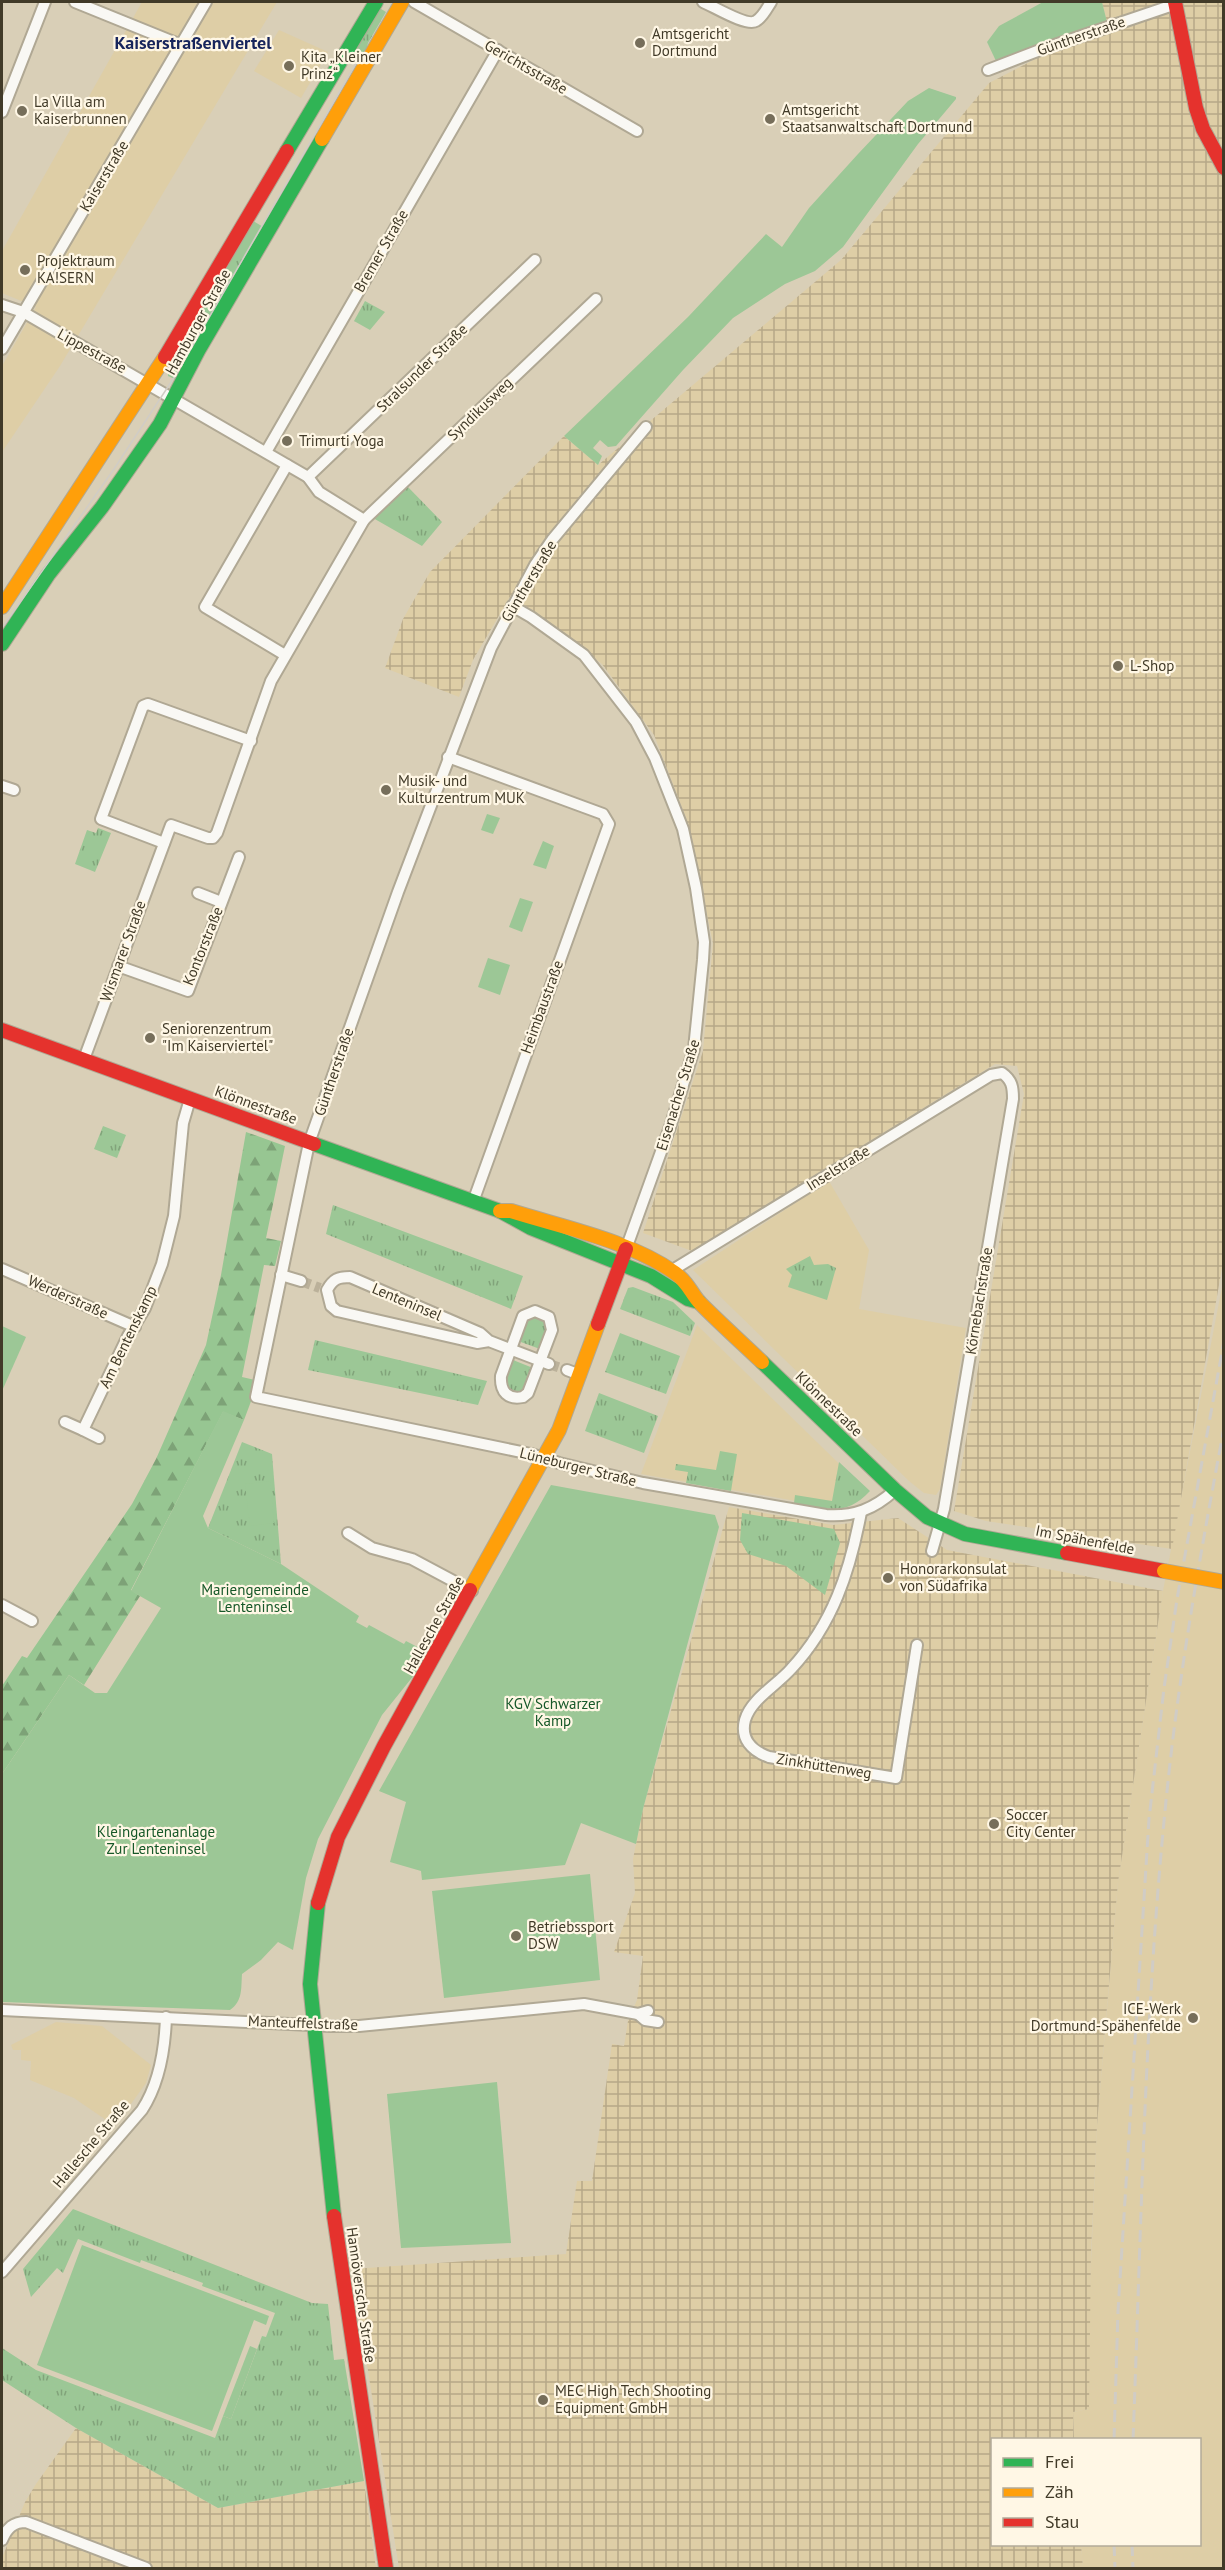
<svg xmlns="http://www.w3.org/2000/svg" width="1225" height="2570" font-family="'PT Sans',sans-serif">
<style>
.built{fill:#decea6}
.industrial{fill:url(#industrial-grid)}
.grass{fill:url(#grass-tufts)}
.forest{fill:url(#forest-firs)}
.garden{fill:#9cc796}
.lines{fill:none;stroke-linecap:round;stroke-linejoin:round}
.street-tunnel{stroke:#bbb19a;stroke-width:10;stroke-dasharray:10 5;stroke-linecap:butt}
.street-casing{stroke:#b0a894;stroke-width:14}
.fast-casing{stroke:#b0a894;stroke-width:16}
.slow-casing{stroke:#b0a894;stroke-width:16}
.jam-casing{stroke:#b0a894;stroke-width:16}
.street{stroke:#f9f8f4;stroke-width:10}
.fast{stroke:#30b455;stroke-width:14}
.slow{stroke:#ff9f0a;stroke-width:14}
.jam{stroke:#e5322d;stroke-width:14}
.tram{stroke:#d0ccc5;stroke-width:1.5}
.rail{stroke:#d0ccc5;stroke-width:3;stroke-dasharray:12 6;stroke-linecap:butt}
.slow-bridge-casing{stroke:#b0a894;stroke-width:16;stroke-linecap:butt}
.slow-bridge{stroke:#ff9f0a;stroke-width:14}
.poi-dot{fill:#766e5a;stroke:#fff7e5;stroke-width:2}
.labels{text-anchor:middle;stroke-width:4.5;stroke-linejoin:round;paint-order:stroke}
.poi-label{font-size:15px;fill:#413a28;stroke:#fff7e5;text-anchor:start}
.street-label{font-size:15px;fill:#413a28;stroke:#fff7e5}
.park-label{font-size:15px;fill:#165828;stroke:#fff7e5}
.quarter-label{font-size:18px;font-weight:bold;fill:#17255c;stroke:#fff7e5}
</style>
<defs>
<pattern id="industrial-grid" width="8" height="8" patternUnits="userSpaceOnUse" patternTransform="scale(1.5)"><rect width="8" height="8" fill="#decea6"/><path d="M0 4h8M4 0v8" fill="none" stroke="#b6a887"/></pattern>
<pattern id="grass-tufts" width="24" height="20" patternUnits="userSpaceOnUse" patternTransform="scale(1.5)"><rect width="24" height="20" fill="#9cc796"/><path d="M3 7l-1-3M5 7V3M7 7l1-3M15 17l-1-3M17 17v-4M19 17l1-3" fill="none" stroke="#81a37a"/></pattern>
<pattern id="forest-firs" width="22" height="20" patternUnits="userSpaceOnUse" patternTransform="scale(1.5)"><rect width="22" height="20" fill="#97c692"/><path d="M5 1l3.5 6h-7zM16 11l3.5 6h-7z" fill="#7da277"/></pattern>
</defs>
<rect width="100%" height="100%" fill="#d9cfb7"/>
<g class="built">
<polygon points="142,2 277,2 60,366 2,452 2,366 36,307 2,293 2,251"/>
<polygon points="279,30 328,52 301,98 254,71"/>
<polygon points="829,1181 869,1250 859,1309 966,1328 940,1489 936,1495 924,1493 909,1481 693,1270"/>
<polygon points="1223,1282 1223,2568 1083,2568 1081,2545 1200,2544 1200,2440 1074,2439 1073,2412 1089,2409 1089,2311 1097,2125 1118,1882 1163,1591"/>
<polygon points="697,1325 865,1489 836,1508 641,1474"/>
<polygon points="56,2022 102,2026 151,2065 146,2083 118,2122 109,2122 74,2098 30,2080 31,2061 21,2060 21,2050 13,2050 11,2045"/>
</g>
<g class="industrial">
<polygon points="1102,2 1223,2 1224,1257 1172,1549 986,1521 954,1511 1024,1094 1017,1066 995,1064 692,1251 643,1233 703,1051 713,943 686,818 654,735 602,664 511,595 473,660 459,697 385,668 403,619 430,572 564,436 598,465 841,260 989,83 1107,22"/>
<polygon points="729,1507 833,1525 898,1518 947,1550 1163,1591 1118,1882 1106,2018 1097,2125 1091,2252 1089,2409 1073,2412 1074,2439 992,2440 992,2544 1081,2545 1083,2568 399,2568 352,2269 566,2254 577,2181 592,2181 612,2044 624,2046 628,2021 637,2000 643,1956 614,1952 635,1893 633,1859 643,1809"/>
<polygon points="76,2428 218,2508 364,2481 376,2568 2,2568 2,2558 25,2502 36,2484"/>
</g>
<g class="grass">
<polygon points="378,7 386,12 368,43 365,55 362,57 352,51"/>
<polygon points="253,221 265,228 177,380 168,376 168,369"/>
<polygon points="365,301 385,312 370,330 354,321"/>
<polygon points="407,486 442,522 422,546 373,518"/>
<polygon points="98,828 111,833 95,872 75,864 87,830 96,833"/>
<polygon points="103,1126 126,1135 117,1158 94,1149"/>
<polygon points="333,1205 523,1276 511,1309 326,1234"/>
<polygon points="810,1256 814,1265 828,1264 836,1268 827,1300 788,1287 792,1275 786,1269"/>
<polygon points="633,1287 673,1302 695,1323 690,1336 620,1309 628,1288"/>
<polygon points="529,1317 542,1317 549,1326 540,1349 518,1341 524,1322"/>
<polygon points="620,1333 680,1356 666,1394 605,1372"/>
<polygon points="315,1340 487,1381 478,1405 308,1370"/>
<polygon points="513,1360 533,1368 527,1388 519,1394 507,1391 503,1378 509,1362"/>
<polygon points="599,1393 658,1416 644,1453 585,1431"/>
<polygon points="242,1442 272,1454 281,1564 208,1528"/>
<polygon points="720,1451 737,1454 731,1491 686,1483 688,1472 675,1470 676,1464 716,1470"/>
<path d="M839,1462l31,29c-25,27 -44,17 -76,12l1,-8 37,6z"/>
<polygon points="742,1513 834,1529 840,1543 825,1595 786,1566 748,1554 740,1540"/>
<polygon points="73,2209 312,2303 328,2304 334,2360 344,2359 364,2481 218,2508 76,2428 2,2380 2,2348 36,2370 215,2438 223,2416 231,2419 262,2336 266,2337 275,2313 202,2286 203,2283 141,2260 140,2263 78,2239 63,2273 57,2268 31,2297 23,2269"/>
</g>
<polygon class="forest" points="246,1132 285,1146 266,1238 281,1241 275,1266 264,1265 242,1377 255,1380 253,1396 244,1420 223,1412 131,1590 140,1596 84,1685 69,1675 2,1774 2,1686 22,1656 27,1658 132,1504 156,1459 206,1345 221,1275"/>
<g class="garden">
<polygon points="1043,2 1102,2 1107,22 996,61 987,42 999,26"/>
<polygon points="929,88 956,97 956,99 918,144 843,247 815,271 785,284 733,318 683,370 616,446 608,447 600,440 593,448 602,456 598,465 564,436 688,317 766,234 782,247 809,208 858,154 908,101"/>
<polygon points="487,814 500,818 493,834 481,830"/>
<polygon points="543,841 554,846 546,869 533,865"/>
<polygon points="520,898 533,902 522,932 509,927"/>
<polygon points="488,958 510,965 500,995 478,987"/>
<polygon points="2,1326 26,1337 2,1391"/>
<path d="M223,1411l21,9 -41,96 5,12 73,36 78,52 -3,6 11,6 2,-3 35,19 2,-3 25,13 -49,61 -64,124 -12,39 -13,72 -15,-8 -17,18 -19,14c-1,14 1,27 -12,36l-228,-8v-228l67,-99 26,18h12l54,-85 -30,-17z"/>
<polygon points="270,1481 274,1523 250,1526 245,1484"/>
<polygon points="551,1485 715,1515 719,1527 643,1809 636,1844 581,1823 565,1865 422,1880 421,1871 390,1862 406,1802 379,1791"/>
<polygon points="590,1874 600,1980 444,1998 432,1891"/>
<polygon points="497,2082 511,2243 401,2248 387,2094"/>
<polygon points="82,2245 269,2316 266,2325 254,2320 212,2431 37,2365"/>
<polygon points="250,2346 257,2349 231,2419 223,2416"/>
</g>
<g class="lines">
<g class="street-tunnel">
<polyline points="301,1281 320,1288"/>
<polyline points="549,1364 567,1370"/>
</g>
<g class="street-casing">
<g id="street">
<polyline points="75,2 181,45"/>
<polyline points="414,2 637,131"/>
<path d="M703,2c10,4 44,25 53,19 7,-4 11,-13 15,-19"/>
<polyline points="988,70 1040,50 1176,4"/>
<polyline points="2,112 45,2"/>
<polyline points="2,305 23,312 308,477 319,492 364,520 271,681 217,833 213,838 208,838 171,825 84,1059"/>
<polyline points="2,349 206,2"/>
<path d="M646,427l-94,113 -17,25 -44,83 -93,244 -89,251 -53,254 275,57 28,9 84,20 183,32c28,2 48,-6 69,-25"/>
<polyline points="266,452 498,50"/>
<polyline points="308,477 535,260"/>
<polyline points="364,520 596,299"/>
<polyline points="512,606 531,617 584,655 636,722 655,758 683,829 696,888 704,942 703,960 694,1049 671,1124 626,1249"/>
<polyline points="285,655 205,607 287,465"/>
<polyline points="448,757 603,814 609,824 473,1202"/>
<polyline points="2,786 14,790"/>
<polyline points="164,843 101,819 143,706 148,704 251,741"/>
<polyline points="198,893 221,902"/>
<polyline points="118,966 188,991 239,857"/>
<polyline points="2,1269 135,1327"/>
<path d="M671,1271l320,-196 11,-2c10,7 11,14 11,26l-69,410 -12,42"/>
<polyline points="281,1275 301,1281"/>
<path d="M535,1311l14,6 3,13 -24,63 -5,4c-15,3 -23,-5 -22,-21l22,-60z"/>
<path d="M489,1341l-12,2 -140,-32 -6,-5 -4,-16c6,-11 11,-13 23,-13l130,56 9,8 60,23"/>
<polyline points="567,1370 580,1375"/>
<polyline points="65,1422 83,1430 128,1336 145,1308 162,1264 174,1216 183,1123 190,1099"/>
<polyline points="83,1430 99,1438"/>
<path d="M861,1512c-11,59 -28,112 -70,157 -14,16 -40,30 -46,51 -5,19 7,31 24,37l127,21 21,-133"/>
<polyline points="348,1533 372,1548 412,1559 472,1591"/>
<polyline points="2,1605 32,1621"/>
<polyline points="2,2010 330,2026 359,2026 584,2004 638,2014 648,2011"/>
<polyline points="638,2014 645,2020 658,2022"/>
<path d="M2,2272l140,-162c17,-26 23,-63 24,-93"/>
<path d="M2,2540c5,-12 11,-18 24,-18l120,46"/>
</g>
</g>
<g class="fast-casing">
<g id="fast">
<polyline points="287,151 376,2"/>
<polyline points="2,644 48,575 102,507 160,424 198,351 322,139"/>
<polyline points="314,1144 500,1211 531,1228 651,1276 688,1299 699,1302"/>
<polyline points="762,1362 895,1490 927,1517 965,1534 1067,1553"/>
<polyline points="318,1903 310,1984 334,2216"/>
</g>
</g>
<g class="slow-casing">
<g id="slow">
<polyline points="322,139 402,2"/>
<polyline points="2,607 165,357"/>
<path d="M500,1211h11c54,17 117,29 164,62 14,10 16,21 26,31 20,20 41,39 61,58"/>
<polyline points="470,1590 559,1430 598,1324"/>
</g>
</g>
<g class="jam-casing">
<g id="jam">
<polyline points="1175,2 1196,108 1203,129 1224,168"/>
<polyline points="165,357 287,151"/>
<polyline points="2,1030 314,1144"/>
<polyline points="598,1324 626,1249"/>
<polyline points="1067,1553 1164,1571"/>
<polyline points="318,1903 338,1837 384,1746 470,1590"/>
<polyline points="334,2216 386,2568"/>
</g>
</g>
<use href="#street" class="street"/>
<use href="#fast" class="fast"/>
<use href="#slow" class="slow"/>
<use href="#jam" class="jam"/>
<polyline class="tram" points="2,628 114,469 177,373 359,58"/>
<g class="rail">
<polyline points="1114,2440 1118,2311 1149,1819 1164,1688 1177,1599 1224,1341"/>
<path d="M1133,2440c9,-231 12,-464 39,-694 13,-107 32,-212 52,-318"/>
<polyline points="1114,2544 1115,2568"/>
<polyline points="1132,2544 1133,2568"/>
</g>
<g class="slow-bridge-casing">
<polyline id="slow-bridge" points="1164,1571 1224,1582"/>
</g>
<use href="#slow-bridge" class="slow-bridge"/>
</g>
<g class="poi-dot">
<circle cx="640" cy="43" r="6"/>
<circle cx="289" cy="66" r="6"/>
<circle cx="22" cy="111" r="6"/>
<circle cx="770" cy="119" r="6"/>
<circle cx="25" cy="270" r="6"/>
<circle cx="287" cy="441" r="6"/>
<circle cx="1118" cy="666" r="6"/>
<circle cx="386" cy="790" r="6"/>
<circle cx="150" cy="1038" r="6"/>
<circle cx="888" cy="1578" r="6"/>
<circle cx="994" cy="1824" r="6"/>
<circle cx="516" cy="1936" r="6"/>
<circle cx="1193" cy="2018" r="6"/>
<circle cx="543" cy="2400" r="6"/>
</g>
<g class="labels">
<g class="poi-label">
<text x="652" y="39">Amtsgericht<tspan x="652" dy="17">Dortmund</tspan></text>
<text x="301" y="62">Kita „Kleiner<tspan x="301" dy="17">Prinz“</tspan></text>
<text x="34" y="107">La Villa am<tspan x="34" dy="17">Kaiserbrunnen</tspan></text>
<text x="782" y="115">Amtsgericht<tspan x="782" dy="17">Staatsanwaltschaft Dortmund</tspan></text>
<text x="37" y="266">Projektraum<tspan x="37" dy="17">KA!SERN</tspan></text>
<text x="299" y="446">Trimurti Yoga</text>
<text x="1130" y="671">L-Shop</text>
<text x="398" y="786">Musik- und<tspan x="398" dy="17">Kulturzentrum MUK</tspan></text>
<text x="162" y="1034">Seniorenzentrum<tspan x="162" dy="17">"Im Kaiserviertel"</tspan></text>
<text x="900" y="1574">Honorarkonsulat<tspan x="900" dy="17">von Südafrika</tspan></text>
<text x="1006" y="1820">Soccer<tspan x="1006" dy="17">City Center</tspan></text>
<text x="528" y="1932">Betriebssport<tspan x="528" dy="17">DSW</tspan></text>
<text x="1181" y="2014" text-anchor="end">ICE-Werk<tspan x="1181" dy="17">Dortmund-Spähenfelde</tspan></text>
<text x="555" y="2396">MEC High Tech Shooting<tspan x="555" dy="17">Equipment GmbH</tspan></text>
</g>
<g class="street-label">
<text transform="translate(1081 36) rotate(-19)" y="5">Güntherstraße</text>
<text transform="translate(526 67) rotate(30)" y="5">Gerichtsstraße</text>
<text transform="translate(104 176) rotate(-59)" y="5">Kaiserstraße</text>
<text transform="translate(381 251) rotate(-60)" y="5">Bremer Straße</text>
<text transform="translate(198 322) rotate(-61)" y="5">Hamburger Straße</text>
<text transform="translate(92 351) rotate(29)" y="5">Lippestraße</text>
<text transform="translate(422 368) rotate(-44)" y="5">Stralsunder Straße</text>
<text transform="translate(480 409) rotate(-44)" y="5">Syndikusweg</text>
<text transform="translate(529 581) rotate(-59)" y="5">Güntherstraße</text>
<text transform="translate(203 946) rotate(-68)" y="5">Kontorstraße</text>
<text transform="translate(123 951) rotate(-70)" y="5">Wismarer Straße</text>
<text transform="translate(542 1007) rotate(-70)" y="5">Heimbaustraße</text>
<text transform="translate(334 1072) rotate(-71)" y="5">Güntherstraße</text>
<text transform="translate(678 1095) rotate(-73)" y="5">Eisenacher Straße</text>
<text transform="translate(256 1105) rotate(20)" y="5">Klönnestraße</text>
<text transform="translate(838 1168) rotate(-32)" y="5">Inselstraße</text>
<text transform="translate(68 1297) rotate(24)" y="5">Werderstraße</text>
<text transform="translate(979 1301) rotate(-81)" y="5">Körnebachstraße</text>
<text transform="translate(407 1302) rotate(23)" y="5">Lenteninsel</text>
<text transform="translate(128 1337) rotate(-64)" y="5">Am Bentenskamp</text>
<text transform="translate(829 1404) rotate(44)" y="5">Klönnestraße</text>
<text transform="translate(578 1467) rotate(14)" y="5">Lüneburger Straße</text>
<text transform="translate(1085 1540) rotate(11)" y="5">Im Spähenfelde</text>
<text transform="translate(434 1625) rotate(-61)" y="5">Hallesche Straße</text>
<text transform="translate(824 1766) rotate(9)" y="5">Zinkhüttenweg</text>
<text transform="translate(303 2023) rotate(2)" y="5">Manteuffelstraße</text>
<text transform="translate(91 2144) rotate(-50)" y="5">Hallesche Straße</text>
<text transform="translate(361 2295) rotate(82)" y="5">Hannöversche Straße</text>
</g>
<g class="park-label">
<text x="255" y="1595">Mariengemeinde<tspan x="255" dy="17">Lenteninsel</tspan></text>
<text x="553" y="1709">KGV Schwarzer<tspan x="553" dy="17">Kamp</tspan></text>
<text x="156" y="1837">Kleingartenanlage<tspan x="156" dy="17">Zur Lenteninsel</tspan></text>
</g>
<g class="quarter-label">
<text x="193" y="49">Kaiserstraßenviertel</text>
</g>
</g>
<rect width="1225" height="2570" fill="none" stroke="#413a28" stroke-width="6"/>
<rect x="991" y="2438" width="210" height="108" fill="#fff7e5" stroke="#b3ab99" stroke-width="1.5"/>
<rect x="1003" y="2458" width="30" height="9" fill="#30b455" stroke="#b3ab99" stroke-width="1.5"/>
<text x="1045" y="2468" font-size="18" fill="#413a28">Frei</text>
<rect x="1003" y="2488" width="30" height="9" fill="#ff9f0a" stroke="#b3ab99" stroke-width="1.5"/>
<text x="1045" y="2498" font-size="18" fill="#413a28">Zäh</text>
<rect x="1003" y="2518" width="30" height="9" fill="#e5322d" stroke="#b3ab99" stroke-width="1.5"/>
<text x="1045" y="2528" font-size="18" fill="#413a28">Stau</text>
</svg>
